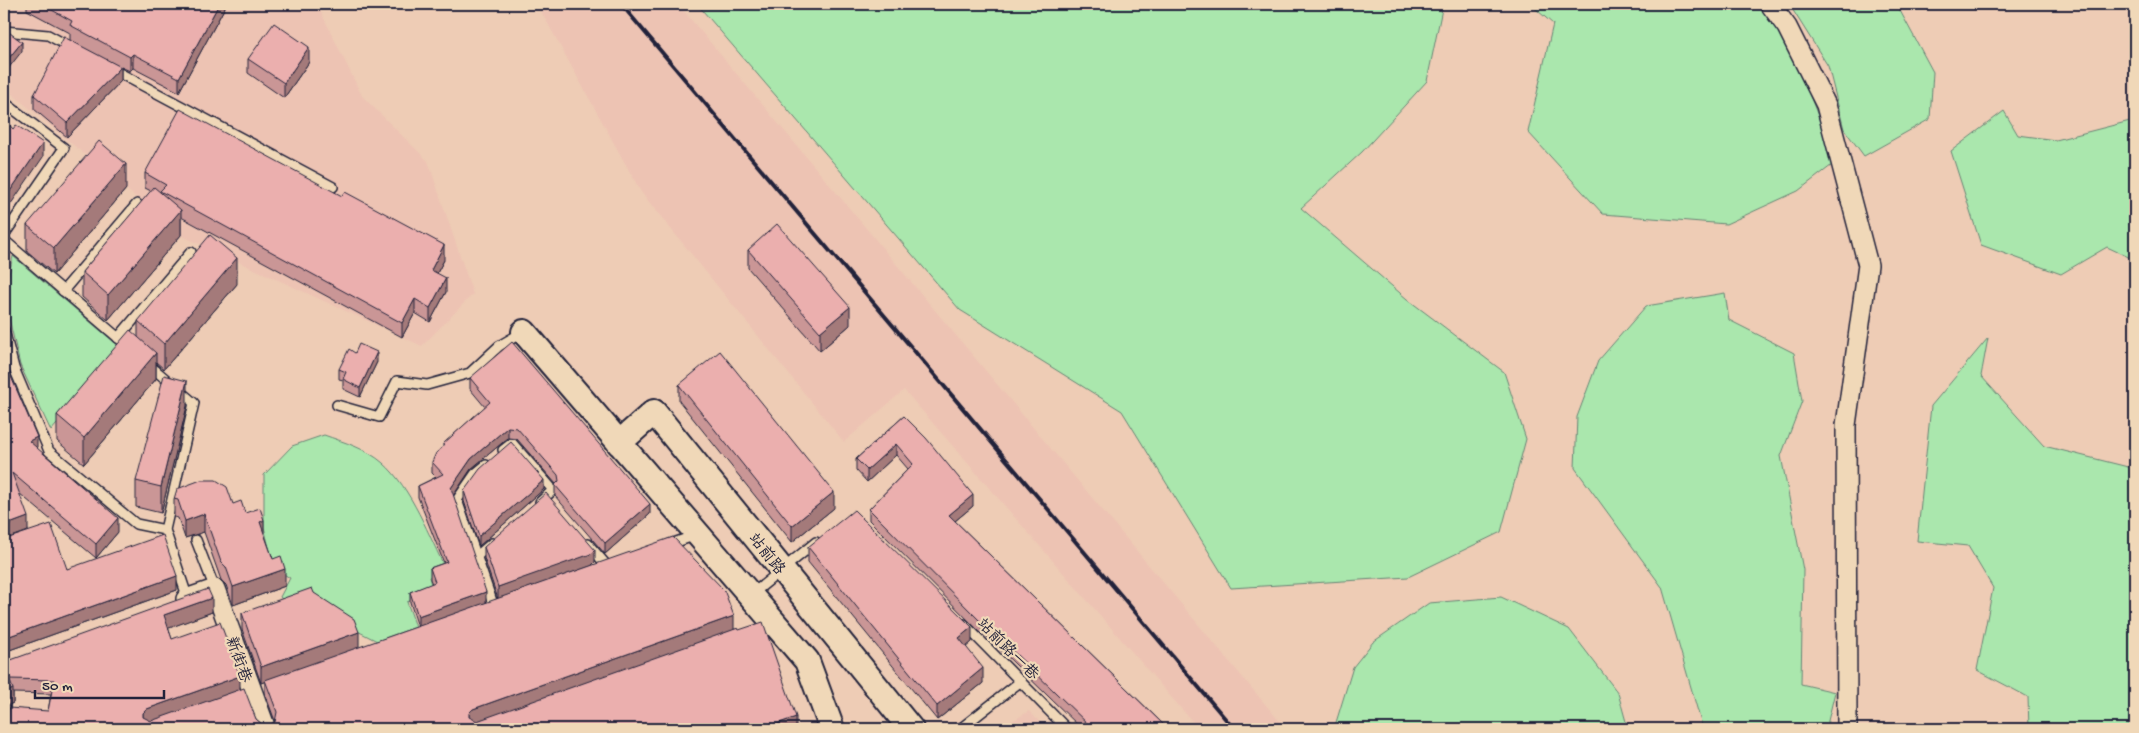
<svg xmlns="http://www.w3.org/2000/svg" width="2139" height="733" font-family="'Gochi Hand','LXGW WenKai TC',sans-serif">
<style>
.built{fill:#edc3b3}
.green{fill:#aae7ad;stroke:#668474}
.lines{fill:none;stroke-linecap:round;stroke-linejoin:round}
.service-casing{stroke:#22223b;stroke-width:12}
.minor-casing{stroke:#22223b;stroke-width:22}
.tertiary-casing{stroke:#22223b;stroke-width:28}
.service{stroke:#f0d8b8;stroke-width:9}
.minor{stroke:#f0d8b8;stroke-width:19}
.tertiary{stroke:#f0d8b8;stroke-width:24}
.rail{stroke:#22223b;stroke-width:4}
.wall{fill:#ca9696;stroke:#22223b}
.shaded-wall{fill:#a47a7a;stroke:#22223b}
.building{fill:#ebafae;stroke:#22223b}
.labels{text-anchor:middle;stroke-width:4.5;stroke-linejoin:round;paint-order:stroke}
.street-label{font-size:16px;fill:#22223b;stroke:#f0d8b8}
</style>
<rect width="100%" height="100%" fill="#eeccb5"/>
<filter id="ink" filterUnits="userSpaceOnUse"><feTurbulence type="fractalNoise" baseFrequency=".02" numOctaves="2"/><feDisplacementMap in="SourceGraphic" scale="10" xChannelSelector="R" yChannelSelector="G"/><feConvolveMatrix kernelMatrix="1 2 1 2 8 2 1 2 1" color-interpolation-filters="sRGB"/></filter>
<g filter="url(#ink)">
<g class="built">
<polygon points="4,4 317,4 362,96 428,161 473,294 422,346 182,236 4,87"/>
<polygon points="537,4 678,4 1286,729 1199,729 904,390 844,442 641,192"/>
<polygon points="1029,711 1046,729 999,729"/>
</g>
<g class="green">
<polygon points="697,4 1443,4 1427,81 1362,152 1301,208 1407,299 1504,372 1526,439 1501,532 1408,577 1231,588 1122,411 960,310"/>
<polygon points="1530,4 1761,4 1789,42 1836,162 1798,191 1726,224 1603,214 1528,132 1553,24"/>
<polygon points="1789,4 1907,4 1898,7 1933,72 1930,119 1864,156 1844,129 1828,66"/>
<polygon points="2004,111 2018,135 2056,140 2130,121 2135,121 2135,260 2107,247 2061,274 1981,245 1951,151"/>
<polygon points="13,256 121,348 51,431 20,365 4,297"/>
<polygon points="1725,293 1729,320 1794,353 1802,401 1781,456 1803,570 1801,684 1835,692 1826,729 1703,729 1662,587 1575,468 1577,417 1598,361 1646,306"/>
<polygon points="1988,338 1981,376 2044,446 2128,467 2135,466 2135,729 2029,729 2028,697 1977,670 1993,588 1968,546 1917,541 1931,406"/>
<path d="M324,435c20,7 43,14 59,28 28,24 47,75 63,107l-17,7 4,15 -26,10 9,25 -39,14 -53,-27 -33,-5 -11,-12 10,-19 -16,-10 -10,-41v-52l28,-29z"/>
<polygon points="1501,597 1569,629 1618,693 1628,729 1334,729 1353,667 1373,642 1429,603"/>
</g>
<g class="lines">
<g class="service-casing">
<g id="service">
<polyline points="4,31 48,35 70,47"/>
<polyline points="110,68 333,187"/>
<polyline points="4,102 64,148 4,235"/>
<polyline points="4,240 129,347"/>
<polyline points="63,291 137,204"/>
<polyline points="4,330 14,368 49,451 136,524 165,530"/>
<polyline points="118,338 191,252"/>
<polyline points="148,364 194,403 165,530 188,599"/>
<polyline points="337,405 379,417 397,381 427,385 470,373 499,346 523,332"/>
<polyline points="503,450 512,443 553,490 540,502"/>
<polyline points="486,465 475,474 457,500 494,607"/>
<polyline points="196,540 215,589"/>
<polyline points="588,544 608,567"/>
<polyline points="668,545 696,535"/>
<polyline points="477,556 492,543"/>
<polyline points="751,595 816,542"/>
<polyline points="964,624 1067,729"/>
<polyline points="960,729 1021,681"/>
</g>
</g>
<g class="minor-casing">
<g id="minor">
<polyline points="1770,4 1787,27 1826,105 1868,265 1846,425 1847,729"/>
<polyline points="186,599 215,589 266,729"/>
</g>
</g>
<g class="tertiary-casing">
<g id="tertiary">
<polyline points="524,332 807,661 832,729"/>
<polyline points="619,443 654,412 911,729"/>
</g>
</g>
<use href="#service" class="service"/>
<use href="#minor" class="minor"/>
<use href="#tertiary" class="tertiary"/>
<polyline class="rail" points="621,4 1234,729"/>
</g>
<g class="wall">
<polygon points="27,4 225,4 225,7 179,92 133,68 130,71 121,67 121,81 67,137 34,109 34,95 70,40 70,33 27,10"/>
<polygon points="248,59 309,62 284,98 248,73"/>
<polygon points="145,173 444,260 437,273 446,292 430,322 415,313 402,337 181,217 181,235 108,320 82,297 82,272 151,191 145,188"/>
<polygon points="126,189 54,274 27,251 27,225"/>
<polygon points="748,250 850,325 820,351 748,268"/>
<polygon points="237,284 164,369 156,362 156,379 84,464 57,441 57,415 138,337 138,321"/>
<polygon points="377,362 360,397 343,389 343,380 339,379 339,369"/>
<polygon points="9,372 37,448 118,532 96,558 19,493 28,531 67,569 177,590 4,652"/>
<polygon points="470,378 650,514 605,554 555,496 555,485 556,484 517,439 508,438 471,469 453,495 486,603 498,599 484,558 484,547 595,562 591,566 734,629 739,630 796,729 7,729 48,711 51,694 13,693 13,703 4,707 8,661 212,612 168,628 172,639 240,689 256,719 264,726 269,726 275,721 265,694 265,681 261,683 242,629 242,613 314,593 359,648 418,627 410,602 410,592 432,584 430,579 430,568 444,563 418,497 418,486 436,477 432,473 432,462 443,447 443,444 485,407 470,389"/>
<polygon points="679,385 834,508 792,542 679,401"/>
<polygon points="187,406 161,513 136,507 136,481"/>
<polygon points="904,416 973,506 955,521 1168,729 1082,729 983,633 982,634 869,520 869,509 908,469 896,455 867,482 856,470 856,459"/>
<polygon points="544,489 479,546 464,501 464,491"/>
<polygon points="174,499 233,504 245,513 264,533 273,559 285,586 233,605 226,585 221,580 204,532 185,538 178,518 174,517"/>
<polygon points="808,547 972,642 966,647 983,683 937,720 808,562"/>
</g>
<g class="shaded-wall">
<polygon points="219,4 225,4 225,7 179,92 179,78"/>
<polygon points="22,42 22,51 4,74 4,64"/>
<polygon points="309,47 309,62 284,98 284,83"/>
<polygon points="133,54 133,68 130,71 130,57"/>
<polygon points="121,67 121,81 67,137 67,123"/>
<polygon points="43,143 43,157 4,214 4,200"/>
<polygon points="126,164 126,189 54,274 54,248"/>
<polygon points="181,210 181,235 108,320 108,295"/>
<polygon points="444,245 444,260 431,284 431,270"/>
<polygon points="237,258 237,284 164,369 164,344"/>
<polygon points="446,278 446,292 430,322 430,308"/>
<polygon points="415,299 415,313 402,337 402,323"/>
<polygon points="850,307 850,325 820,351 820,332"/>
<polygon points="377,352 377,362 360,397 360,388"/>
<polygon points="156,353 156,379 84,464 84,438"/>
<polygon points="187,381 187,406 161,513 161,487"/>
<polygon points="508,427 508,438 471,469 451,499 451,488 471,459"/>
<polygon points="37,437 37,451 29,441"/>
<polygon points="896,444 896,455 867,482 867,470"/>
<polygon points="544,480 544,489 479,546 479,536"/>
<polygon points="834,492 834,508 792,542 792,526"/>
<polygon points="973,495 973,506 949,526 949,515"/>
<polygon points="650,504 650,514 605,554 605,543"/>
<polygon points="204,514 204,532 185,538 185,521"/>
<polygon points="28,517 28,531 4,540 4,526"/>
<polygon points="118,518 118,532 96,558 96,544"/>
<polygon points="264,520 264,538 260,522"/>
<polygon points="595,550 595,562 591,566 498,599 498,587"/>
<polygon points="285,569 285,586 233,605 233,587"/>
<polygon points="177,576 177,590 4,652 4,638"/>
<polygon points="486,592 486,603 418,627 418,616"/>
<polygon points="212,598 212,612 164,630 164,615"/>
<polygon points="734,616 734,630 469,727 469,713 473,709"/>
<polygon points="983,622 983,633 982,634 982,623"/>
<polygon points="972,627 972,642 959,653 959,638"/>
<polygon points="359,632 359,648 261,683 261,667"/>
<polygon points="983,668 983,683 937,720 937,706"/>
<polygon points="240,676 240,690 143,727 143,713 147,709"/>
<polygon points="13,689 13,703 4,707 4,693"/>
<polygon points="796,717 796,729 763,729"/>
</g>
<g class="building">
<polygon points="41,4 219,4 179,78 133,54 130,57 70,25 72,21"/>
<polygon points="274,23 309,47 284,83 248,59"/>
<polygon points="6,30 22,42 4,64 4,33"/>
<polygon points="64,37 121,67 67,123 34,95"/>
<polygon points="180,109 342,196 345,192 444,245 431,270 446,278 430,308 415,299 402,323 160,191 166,185 145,173"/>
<polygon points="4,119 13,129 16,125 43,143 4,200"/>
<polygon points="99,141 126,164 54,248 27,225"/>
<polygon points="154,187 181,210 108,295 82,272"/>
<polygon points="777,224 850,307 820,332 748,250"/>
<polygon points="210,235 237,258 164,344 138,321"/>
<polygon points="130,330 156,353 84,438 57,415"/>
<polygon points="512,342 650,504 605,543 555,485 559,481 558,475 517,428 508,427 471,459 451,488 486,592 418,616 410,592 435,582 430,568 447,562 418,486 443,474 432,462 436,453 444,446 443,444 490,402 470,378"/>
<polygon points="359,344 377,352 360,388 343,379 346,372 339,369 349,349 355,353"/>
<polygon points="4,351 9,372 37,437 29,441 118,518 96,544 12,473 28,517 4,526"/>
<polygon points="720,351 834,492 792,526 679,385"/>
<polygon points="164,375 187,381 161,487 136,481"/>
<polygon points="904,416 926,438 973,495 949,515 1168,729 1093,729 983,622 982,623 869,509 913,464 896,444 867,470 856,459"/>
<polygon points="511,442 544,480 479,536 464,491 480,469"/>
<polygon points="201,480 216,480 227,487 233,504 241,501 245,513 260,508 264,520 260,522 273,559 281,556 285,569 233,587 226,567 221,562 204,514 185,521 178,500 174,499 177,489"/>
<polygon points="546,493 595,550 591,554 498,587 484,547"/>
<polygon points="854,510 972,627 959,638 983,668 937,706 808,547"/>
<polygon points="51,524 67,569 163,535 177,576 4,638 4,538 6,539"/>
<polygon points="673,537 724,590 734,616 473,709 469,713 469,717 477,721 738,628 739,630 763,622 796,717 763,729 7,729 9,708 48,711 54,680 9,679 13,689 4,693 4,660 8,661 208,589 212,598 164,615 172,639 220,622 240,676 147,709 143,713 143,717 151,721 244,688 256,719 264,726 269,726 275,722 277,712 265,680"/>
<polygon points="312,588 314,593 354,619 359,632 261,667 242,613"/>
</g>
</g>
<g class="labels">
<g class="street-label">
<text transform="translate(768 553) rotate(51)" y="6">站前路</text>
<text transform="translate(1009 648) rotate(45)" y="6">站前路一巷</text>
<text transform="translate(240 659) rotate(70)" y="6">新街巷</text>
</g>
</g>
<rect width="2139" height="733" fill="none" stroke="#f0d8b8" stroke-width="20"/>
<rect x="10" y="10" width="2119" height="713" fill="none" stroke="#22223b" stroke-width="2" filter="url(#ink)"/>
<path d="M35 690v8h129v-8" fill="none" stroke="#22223b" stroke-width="2.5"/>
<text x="42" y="690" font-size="15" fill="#22223b" stroke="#f0d8b8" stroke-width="4" paint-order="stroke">50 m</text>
</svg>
